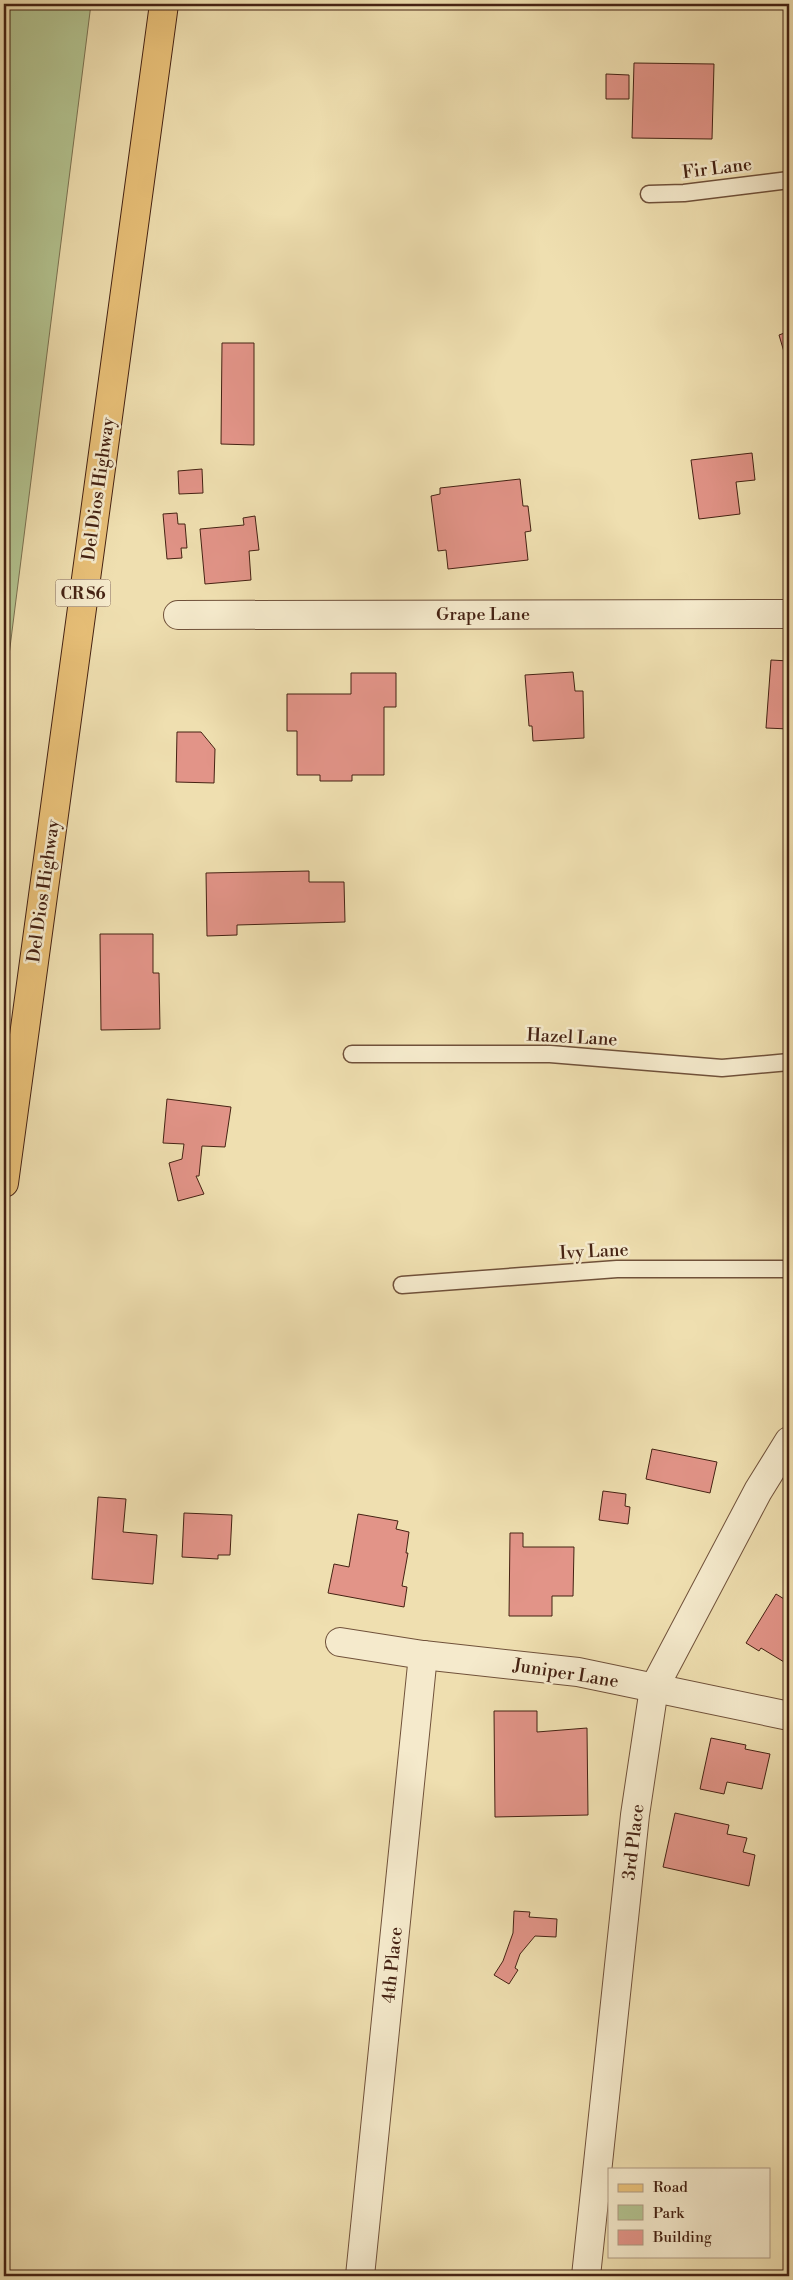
<svg xmlns="http://www.w3.org/2000/svg" width="793" height="2280" font-family="'Libre Bodoni',serif">
<style>
.green{fill:#b3c390;stroke:#7c7252}
.building{fill:#e29488;stroke:#452213}
.lines{fill:none;stroke-linecap:round;stroke-linejoin:round}
.lane-casing{stroke:#70513a;stroke-width:19}
.street-casing{stroke:#70513a;stroke-width:30}
.primary-casing{stroke:#452213;stroke-width:30}
.lane{stroke:#f5eacc;stroke-width:16}
.street{stroke:#f5eacc;stroke-width:28}
.primary{stroke:#e8c078;stroke-width:28}
.labels{text-anchor:middle;stroke-width:5;stroke-linejoin:round;paint-order:stroke}
.shield{fill:#f5eacc;stroke:#7a5e4a;stroke-width:1}
.shield-label{font-size:16px;font-weight:bold;fill:#452213}
.street-label{font-size:18px;fill:#452213;stroke:#f5eacc}
</style>
<rect width="100%" height="100%" fill="#efdfb0"/>
<filter id="stains"><feTurbulence type="fractalNoise" baseFrequency=".004" numOctaves="4"/><feColorMatrix values="0 0 0 0 .2 0 0 0 0 .09 0 0 0 0 .02 0 0 0 .5 -.17"/></filter>
<radialGradient id="worn" r=".72"><stop offset=".6" stop-color="#630" stop-opacity="0"/><stop offset="1" stop-color="#630" stop-opacity=".3"/></radialGradient>
<polygon class="green" points="4,4 91,4 4,695"/>
<g class="building">
<polygon points="634,63 714,64 712,139 632,138"/>
<polygon points="606,74 629,75 629,99 606,99"/>
<polygon points="789,320 789,362 787,362 779,335 787,332 784,322"/>
<polygon points="222,343 254,343 254,445 221,444"/>
<polygon points="752,453 755,480 736,482 740,514 699,519 691,460"/>
<polygon points="202,469 203,493 179,494 178,471"/>
<polygon points="520,479 523,506 528,506 531,531 525,532 528,560 448,569 446,550 438,551 431,496 440,494 440,488"/>
<polygon points="177,513 178,524 185,524 187,548 181,548 182,558 167,559 163,514"/>
<polygon points="255,516 259,550 249,551 251,580 205,584 200,529 244,525 243,518"/>
<polygon points="771,660 789,661 789,729 766,728"/>
<polygon points="573,672 575,691 583,691 584,738 533,741 532,726 529,726 525,675"/>
<polygon points="351,673 396,673 396,707 384,707 384,775 352,775 352,781 320,781 320,775 297,775 297,731 287,731 287,694 351,694"/>
<polygon points="177,732 201,732 215,749 214,783 176,782"/>
<polygon points="309,871 309,882 344,882 345,922 237,925 237,935 207,936 206,873"/>
<polygon points="100,934 153,934 153,973 159,973 160,1029 101,1030"/>
<polygon points="167,1099 231,1107 225,1147 202,1146 199,1176 196,1176 204,1194 178,1201 169,1163 182,1159 184,1144 163,1143"/>
<polygon points="652,1449 717,1462 710,1493 646,1479"/>
<polygon points="603,1491 626,1494 625,1506 630,1507 628,1524 599,1520"/>
<polygon points="98,1497 126,1499 123,1532 157,1535 153,1584 92,1579"/>
<polygon points="184,1513 232,1515 230,1555 218,1555 218,1559 182,1557"/>
<polygon points="358,1514 398,1521 396,1529 409,1532 406,1553 408,1553 402,1586 407,1587 404,1607 328,1593 334,1564 349,1567"/>
<polygon points="510,1533 523,1533 523,1547 574,1547 573,1596 552,1596 552,1616 509,1616"/>
<polygon points="776,1594 789,1602 789,1665 761,1648 759,1651 746,1643"/>
<polygon points="494,1711 537,1711 537,1732 587,1728 588,1815 495,1817"/>
<polygon points="711,1738 746,1745 745,1749 770,1754 762,1789 727,1782 724,1794 700,1789"/>
<polygon points="675,1813 729,1825 727,1834 747,1838 743,1852 755,1855 749,1886 663,1867"/>
<polygon points="514,1911 530,1912 529,1917 557,1919 556,1937 535,1936 520,1954 515,1968 518,1970 509,1984 494,1975 503,1961 513,1933"/>
</g>
<g class="lines">
<g class="lane-casing">
<g id="lane">
<polyline points="649,194 684,193 789,180"/>
<polyline points="352,1054 550,1054 722,1068 789,1062"/>
<polyline points="402,1285 617,1269 789,1269"/>
</g>
</g>
<g class="street-casing">
<g id="street">
<polyline points="178,615 789,614"/>
<polyline points="340,1642 423,1655 578,1672 789,1716"/>
<polyline points="360,2276 423,1655"/>
<polyline points="586,2276 635,1815 654,1688 758,1491 789,1441"/>
</g>
</g>
<g class="primary-casing">
<polyline id="primary" points="4,1183 164,4"/>
</g>
<use href="#lane" class="lane"/>
<use href="#street" class="street"/>
<use href="#primary" class="primary"/>
</g>
<g class="labels">
<rect class="shield" x="55.5" y="579.5" width="55" height="27" rx="4"/>
<g class="shield-label">
<text x="83" y="599">CR S6</text>
</g>
<g class="street-label">
<text transform="translate(717 168) rotate(-7)" y="6">Fir Lane</text>
<text transform="translate(98 489) rotate(-82)" y="6">Del Dios Highway</text>
<text x="483" y="620">Grape Lane</text>
<text transform="translate(43 891) rotate(-82)" y="6">Del Dios Highway</text>
<text transform="translate(572 1037) rotate(3)" y="6">Hazel Lane</text>
<text transform="translate(594 1251) rotate(-3)" y="6">Ivy Lane</text>
<text transform="translate(566 1673) rotate(9)" y="6">Juniper Lane</text>
<text transform="translate(633 1842) rotate(-83)" y="6">3rd Place</text>
<text transform="translate(392 1965) rotate(-84)" y="6">4th Place</text>
</g>
</g>
<rect width="793" height="2280" fill="none" stroke="#efdfb0" stroke-width="20"/>
<rect x="5" y="5" width="783" height="2270" fill="none" stroke="#452213" stroke-width="2.5"/>
<rect x="10" y="10" width="773" height="2260" fill="none" stroke="#452213"/>
<rect x="608" y="2168" width="162" height="90" fill="#f5eacc" stroke="#af9a82"/>
<rect x="618" y="2184" width="25" height="8" fill="#e8c078" stroke="#af9a82"/>
<text x="653" y="2192" font-size="15" fill="#452213">Road</text>
<rect x="618" y="2205" width="25" height="15" fill="#b3c390" stroke="#af9a82"/>
<text x="653" y="2218" font-size="15" fill="#452213">Park</text>
<rect x="618" y="2230" width="25" height="15" fill="#e29488" stroke="#af9a82"/>
<text x="653" y="2242" font-size="15" fill="#452213">Building</text>
<rect width="100%" height="100%" filter="url(#stains)"/>
<rect width="100%" height="100%" fill="url(#worn)"/>
</svg>
